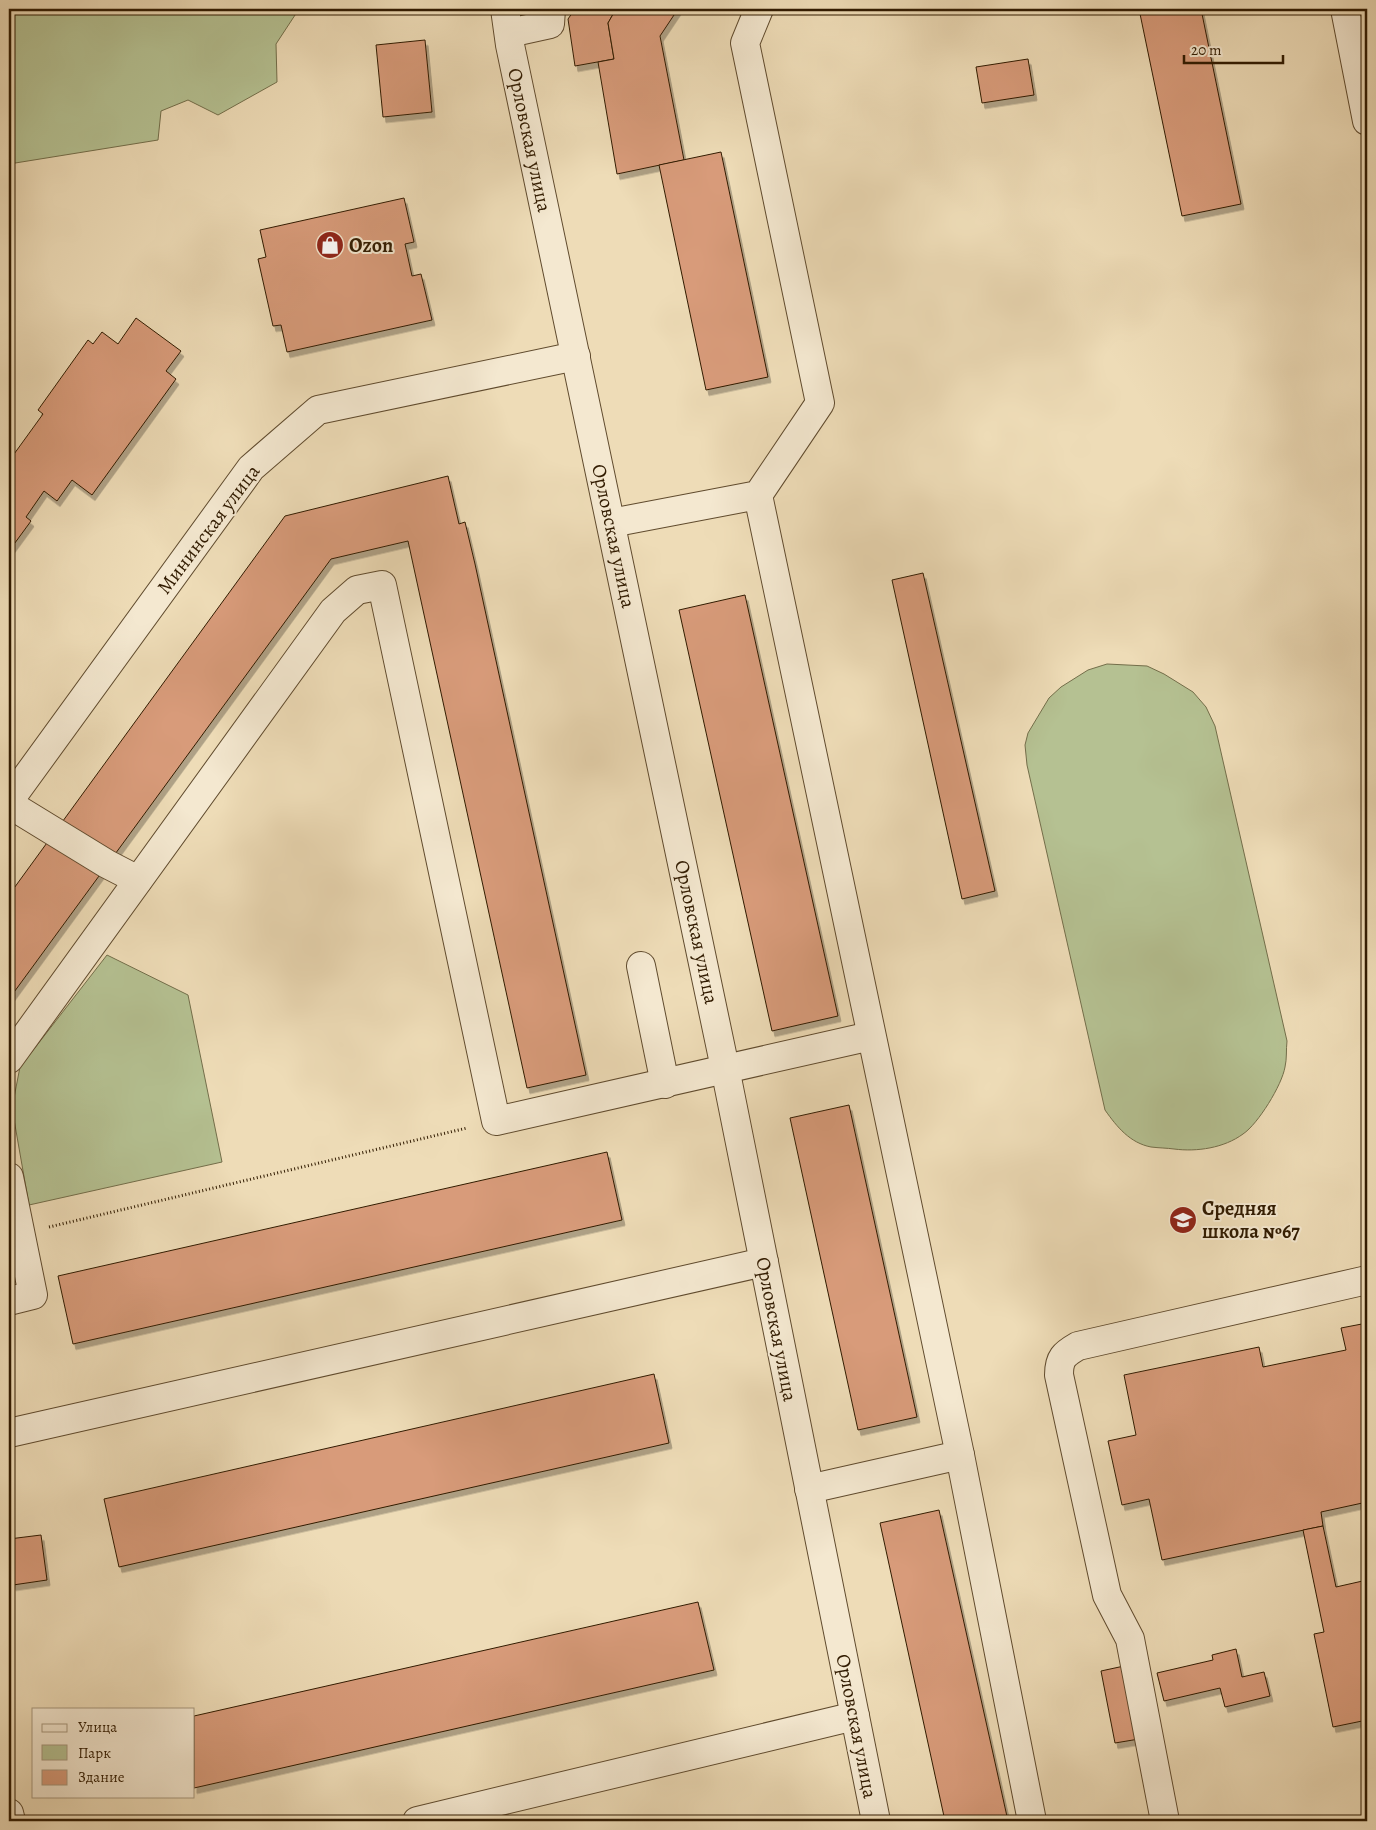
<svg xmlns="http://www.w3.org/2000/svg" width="1376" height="1830" font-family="Alegreya,serif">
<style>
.green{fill:#b5c192;stroke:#736e4a}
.building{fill:#d89b7a;stroke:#311b01;filter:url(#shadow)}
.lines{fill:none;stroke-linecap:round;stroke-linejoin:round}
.minor-casing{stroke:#604b2e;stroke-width:30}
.path{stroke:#311b01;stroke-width:3;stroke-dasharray:1 2.5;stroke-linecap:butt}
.minor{stroke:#f4e8d0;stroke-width:28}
.labels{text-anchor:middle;stroke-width:4;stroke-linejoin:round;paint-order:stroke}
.street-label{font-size:20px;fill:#311b01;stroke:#f4e8d0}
.poi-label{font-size:20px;font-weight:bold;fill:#311b01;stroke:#f4e8d0;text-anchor:start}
</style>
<defs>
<filter id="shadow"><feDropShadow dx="3" dy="5.5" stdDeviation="0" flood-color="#0004"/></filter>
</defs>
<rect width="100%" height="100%" fill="#eedcb7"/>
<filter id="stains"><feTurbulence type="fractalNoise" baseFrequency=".004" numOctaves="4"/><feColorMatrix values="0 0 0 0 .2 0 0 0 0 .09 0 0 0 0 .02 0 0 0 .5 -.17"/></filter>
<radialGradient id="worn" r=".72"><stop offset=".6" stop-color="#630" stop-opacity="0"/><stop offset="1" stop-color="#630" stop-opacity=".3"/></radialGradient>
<g class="green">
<polygon points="9,9 299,9 276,44 277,82 218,115 188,100 161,111 158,140 9,164"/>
<path d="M1107,664l40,2 17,8 29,18 13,15 9,19 72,315c-1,8 0,18 -2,26 -3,18 -27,57 -42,67 -19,14 -46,18 -69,15 -7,-1 -15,-1 -23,-2 -21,-4 -34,-20 -46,-37l-78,-345 -2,-20 3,-12 21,-35 12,-11 27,-17z"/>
<polygon points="107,955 188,995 222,1162 29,1205 12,1108 20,1067"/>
</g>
<g class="building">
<polygon points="575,9 616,9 608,23 614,59 575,66 568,19"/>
<polygon points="616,9 678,9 660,36 684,160 617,174 598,62 614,59 608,23"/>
<polygon points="1139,9 1201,9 1241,204 1182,216"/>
<polygon points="425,40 432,112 383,117 376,45"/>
<polygon points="1028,59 1034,95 982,103 976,67"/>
<polygon points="721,152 768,377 706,390 659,165"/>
<polygon points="404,198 414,242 405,244 412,276 421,274 432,320 287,352 281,325 273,326 258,259 266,257 260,230"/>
<polygon points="136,318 181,351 166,371 176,379 92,495 72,480 57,501 44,491 26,517 31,521 9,551 9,461 43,414 38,410 88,340 93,344 102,332 118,344"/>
<polygon points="448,476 459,524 465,522 475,564 586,1075 527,1088 408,541 331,559 9,999 9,895 285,516"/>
<polygon points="923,573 995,891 962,899 892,580"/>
<polygon points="745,595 838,1016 772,1031 679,610"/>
<polygon points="849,1105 917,1417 858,1430 790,1118"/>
<polygon points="607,1152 622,1220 73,1344 58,1276"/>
<polygon points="1367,1323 1367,1502 1321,1512 1323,1526 1162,1560 1149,1499 1122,1505 1108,1441 1136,1435 1124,1375 1259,1347 1263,1367 1346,1350 1341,1328"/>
<polygon points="654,1374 669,1443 119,1567 104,1499"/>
<polygon points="939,1510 1008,1821 945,1821 880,1523"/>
<polygon points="1323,1526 1336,1587 1367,1580 1367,1720 1333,1727 1314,1634 1324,1632 1303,1530"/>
<polygon points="41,1535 47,1580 13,1585 9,1539"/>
<polygon points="698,1602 714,1670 194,1788 194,1716"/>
<polygon points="1236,1649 1242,1677 1264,1672 1270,1696 1225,1707 1220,1688 1164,1701 1157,1673 1213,1660 1212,1655"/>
<polygon points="1124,1666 1139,1739 1115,1743 1101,1671"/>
</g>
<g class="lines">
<g class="minor-casing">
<g id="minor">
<polyline points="505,9 510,45 725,1068 876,1821"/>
<polyline points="1345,9 1367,121"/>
<polyline points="509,33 550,24 551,9"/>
<polyline points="758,495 960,1455 1032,1821"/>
<polyline points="611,523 758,495 820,403 745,43 759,9"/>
<polyline points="9,801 251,468 318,410 576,356"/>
<polyline points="9,804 107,864 138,880"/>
<polyline points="641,966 665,1084"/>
<polyline points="9,1059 333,611 357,590 382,585 496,1121 871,1036"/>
<polyline points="9,1177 33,1295 9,1301"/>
<polyline points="9,1433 764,1262"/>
<polyline points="809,1489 960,1455"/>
<polyline points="9,1813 11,1821"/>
<polyline points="417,1821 855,1716"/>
<path d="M1165,1821l-35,-182 -23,-44 -48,-220c0,-17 5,-21 19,-29l289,-66"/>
</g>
</g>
<polyline class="path" points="49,1227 467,1128"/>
<use href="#minor" class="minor"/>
</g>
<defs>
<g id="shop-disc" transform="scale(1.4375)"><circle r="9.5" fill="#8f2418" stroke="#f4e8d0"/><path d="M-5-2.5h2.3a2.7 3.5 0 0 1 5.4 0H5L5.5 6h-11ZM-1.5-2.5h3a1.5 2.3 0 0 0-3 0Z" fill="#fff"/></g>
<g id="school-disc" transform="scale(1.4375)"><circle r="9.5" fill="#8f2418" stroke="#f4e8d0"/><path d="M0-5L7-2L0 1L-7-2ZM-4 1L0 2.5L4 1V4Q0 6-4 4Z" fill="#fff"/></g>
</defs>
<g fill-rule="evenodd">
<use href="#shop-disc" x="330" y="245"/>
<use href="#school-disc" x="1183" y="1220"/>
</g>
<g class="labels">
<g class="street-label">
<text transform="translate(530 140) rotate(78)" y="7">Орловская улица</text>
<text transform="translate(208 529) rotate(-53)" y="7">Мининская улица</text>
<text transform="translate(614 536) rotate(78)" y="7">Орловская улица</text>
<text transform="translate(697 932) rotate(78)" y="7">Орловская улица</text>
<text transform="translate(777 1329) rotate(79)" y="7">Орловская улица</text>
<text transform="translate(857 1726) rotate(79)" y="7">Орловская улица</text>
</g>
<g class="poi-label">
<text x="349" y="252">Ozon</text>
<text x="1202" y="1215">Средняя<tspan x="1202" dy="23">школа №67</tspan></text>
</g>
</g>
<rect width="1376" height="1830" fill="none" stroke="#eedcb7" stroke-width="30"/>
<rect x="10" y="10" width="1356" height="1810" fill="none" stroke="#311b01" stroke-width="2.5"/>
<rect x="15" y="15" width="1346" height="1800" fill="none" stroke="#311b01"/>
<rect x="32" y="1708" width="162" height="90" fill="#f4e8d0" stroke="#a6967d"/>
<rect x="42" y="1724" width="25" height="8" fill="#f4e8d0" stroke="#a6967d"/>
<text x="78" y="1732" font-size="15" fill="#311b01">Улица</text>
<rect x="42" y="1745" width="25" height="15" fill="#b5c192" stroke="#a6967d"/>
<text x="78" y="1758" font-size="15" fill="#311b01">Парк</text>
<rect x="42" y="1770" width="25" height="15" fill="#d89b7a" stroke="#a6967d"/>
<text x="78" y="1782" font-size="15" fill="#311b01">Здание</text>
<path d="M1184 55v8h99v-8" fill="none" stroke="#311b01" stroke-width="2.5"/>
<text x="1191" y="55" font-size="15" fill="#311b01" stroke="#f4e8d0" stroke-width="4" paint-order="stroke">20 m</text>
<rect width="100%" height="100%" filter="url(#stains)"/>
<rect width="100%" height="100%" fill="url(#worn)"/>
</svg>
